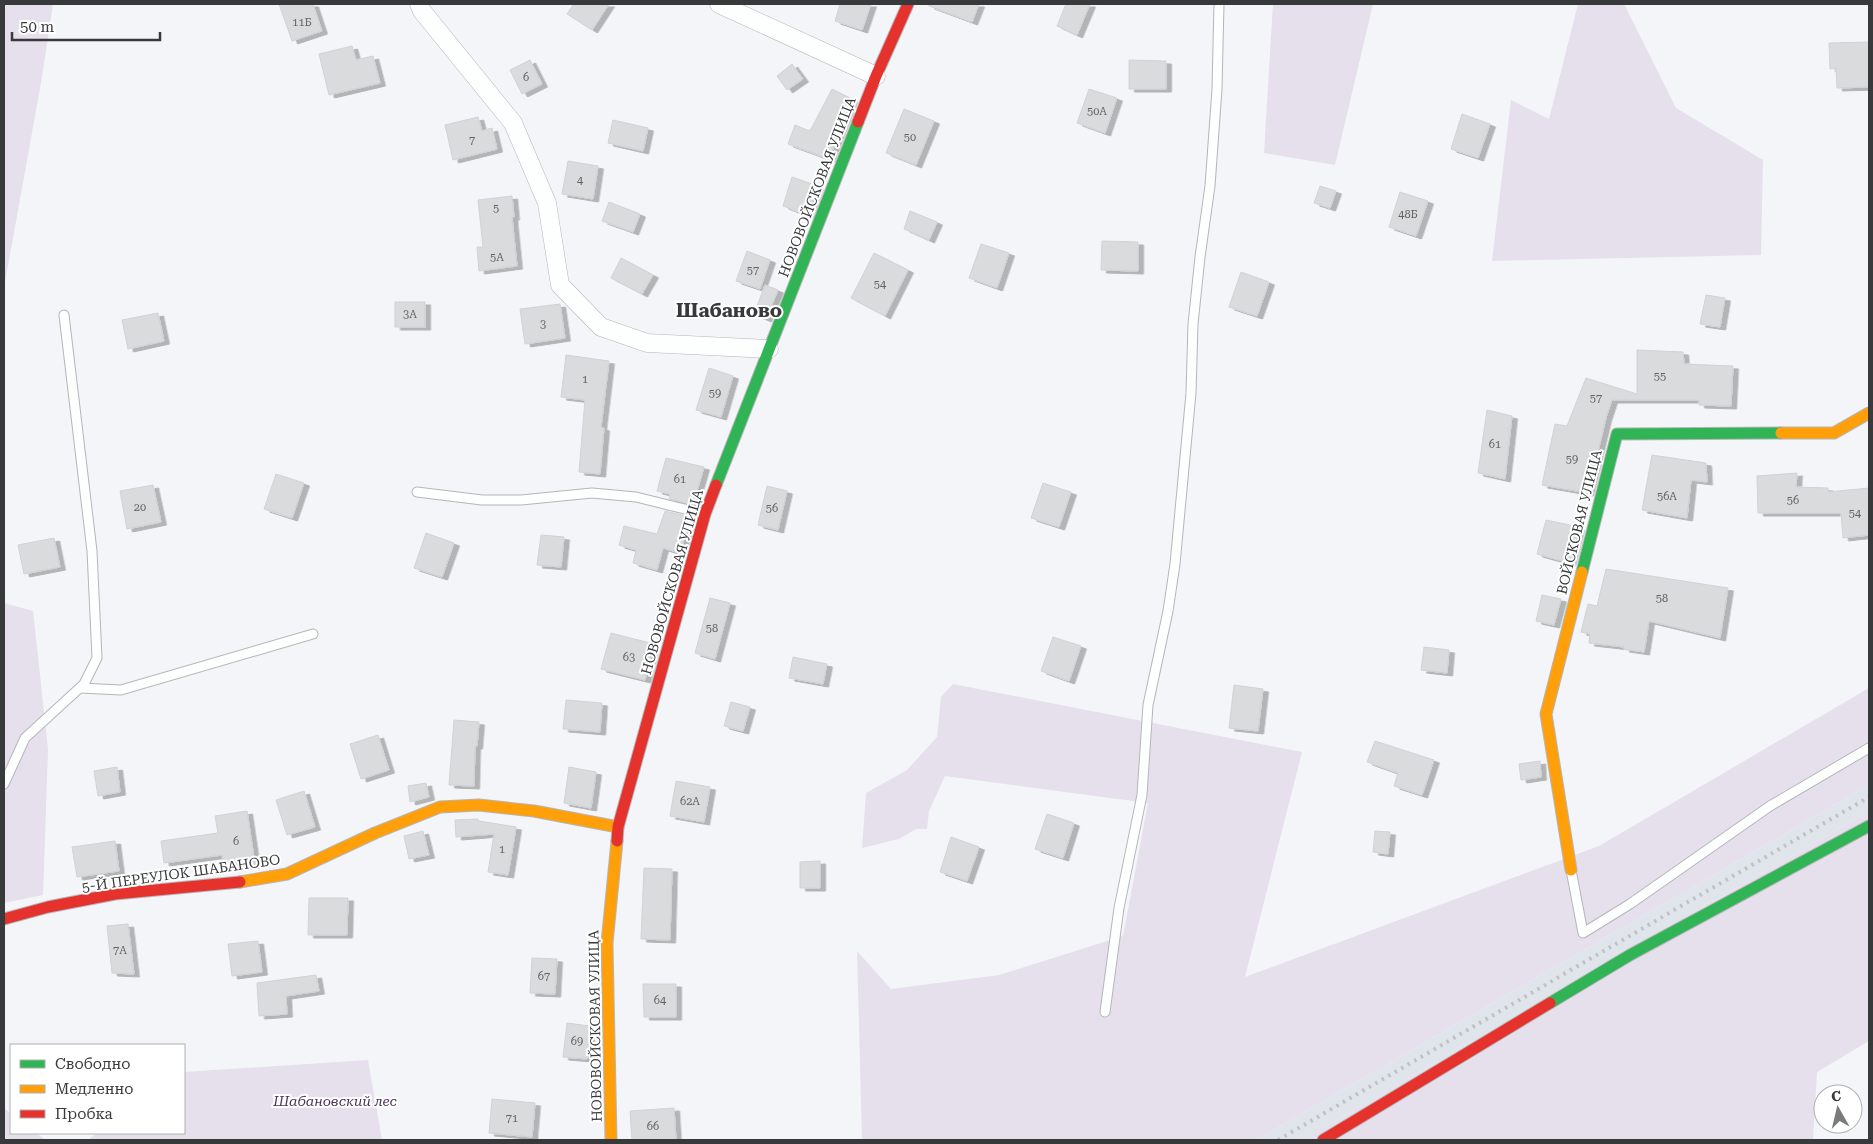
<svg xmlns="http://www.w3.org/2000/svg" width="1873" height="1144" font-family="'Roboto Serif',serif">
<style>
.built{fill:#e0e5ec}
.green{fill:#e6e0ed}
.building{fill:#d9dbdd;stroke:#d0d2d4;filter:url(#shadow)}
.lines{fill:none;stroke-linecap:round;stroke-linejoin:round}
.lane-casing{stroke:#b5b6b9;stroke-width:11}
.street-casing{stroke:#b5b6b9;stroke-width:19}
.fast-casing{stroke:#b5b6b9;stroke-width:13}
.slow-casing{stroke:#b5b6b9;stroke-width:13}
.jam-casing{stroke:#b5b6b9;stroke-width:13}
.lane{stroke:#fdfefe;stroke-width:9}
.street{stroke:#fdfefe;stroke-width:18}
.fast{stroke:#30b455;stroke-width:11}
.slow{stroke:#ff9f0a;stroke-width:11}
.jam{stroke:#e5322d;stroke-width:11}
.rail{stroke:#c1c2c2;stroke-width:4;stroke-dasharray:2.5 5;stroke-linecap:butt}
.labels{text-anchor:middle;stroke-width:4;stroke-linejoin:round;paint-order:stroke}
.number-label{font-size:11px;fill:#626364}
.street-label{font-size:14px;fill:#38393a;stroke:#fff}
.park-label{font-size:14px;font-style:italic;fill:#4c325b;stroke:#fff}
.district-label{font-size:19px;font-weight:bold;fill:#38393a;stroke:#fff}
</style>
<defs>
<filter id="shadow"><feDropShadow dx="5.5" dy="3" stdDeviation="0" flood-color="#0004"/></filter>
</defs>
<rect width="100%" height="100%" fill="#f3f5f8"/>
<polygon class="built" points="1869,785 1869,811 1303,1140 1256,1140"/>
<g class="green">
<polygon points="4,4 53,4 42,77 4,288"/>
<polygon points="1273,4 1373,4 1335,165 1264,153"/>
<polygon points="1578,4 1624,4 1676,108 1763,160 1761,255 1492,261 1511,100 1549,119"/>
<polygon points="4,603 33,611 48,749 43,895 4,903"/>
<polygon points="953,684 1302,752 1245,977 1599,846 1869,688 1869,785 1256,1140 862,1140 857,951 891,989 999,975 1123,936 1148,803 945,776 929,811 927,829 916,829 899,839 862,848 866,793 907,770 937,737 941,697"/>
<polygon points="1869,811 1869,1041 1817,1072 1813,1140 1303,1140"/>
<polygon points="368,1060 382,1140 88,1140 97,1133 184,1133 184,1072"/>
<polygon points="4,1108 11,1114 11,1133 36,1133 46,1140 4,1140"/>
</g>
<g class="building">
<polygon points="279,4 313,4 322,31 292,41"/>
<polygon points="574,4 609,4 592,30 567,14"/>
<polygon points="840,4 871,4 862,30 835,21"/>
<polygon points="929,4 979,4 972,22 929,6"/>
<polygon points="1066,4 1090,4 1077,35 1057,26"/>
<polygon points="1869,42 1869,87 1837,88 1836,68 1830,69 1829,43"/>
<polygon points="352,46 356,60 373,56 380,83 329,95 319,54"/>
<polygon points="530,60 542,84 522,94 510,70"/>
<polygon points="1129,60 1166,61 1166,89 1129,89"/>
<polygon points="792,64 803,79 787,90 777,76"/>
<polygon points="832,89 852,99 829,159 788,144 795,125 810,131"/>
<polygon points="1089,89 1117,98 1105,133 1077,123"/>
<polygon points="904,109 934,121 916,165 886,153"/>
<polygon points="1462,114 1490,124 1478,158 1451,149"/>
<polygon points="478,117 482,131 492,128 497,149 453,160 445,125"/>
<polygon points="613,120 648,128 643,151 608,143"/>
<polygon points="568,161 598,166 593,199 562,194"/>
<polygon points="792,177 818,186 807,215 783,206"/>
<polygon points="1320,186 1336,191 1330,208 1314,203"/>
<polygon points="1400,192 1428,201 1416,236 1389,227"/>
<polygon points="512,196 514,217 512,217 517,266 479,271 477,247 483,247 478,200"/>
<polygon points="609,202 640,214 633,232 602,221"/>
<polygon points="910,211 937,222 929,240 904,229"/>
<polygon points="1102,241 1138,242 1138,271 1101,270"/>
<polygon points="981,244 1009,253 997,288 969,278"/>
<polygon points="747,251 770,260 760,289 736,281"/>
<polygon points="874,253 908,270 885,316 851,298"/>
<polygon points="621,258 653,275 642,294 611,278"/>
<polygon points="1241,272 1269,282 1257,316 1229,307"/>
<polygon points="765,285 778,290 766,319 754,314"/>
<polygon points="1706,295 1725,298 1720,327 1700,324"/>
<rect x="395" y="302" width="30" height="25"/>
<polygon points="560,304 565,338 525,344 520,309"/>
<polygon points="158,313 164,341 128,349 122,320"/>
<polygon points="1637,350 1683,352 1684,364 1733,366 1731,406 1699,405 1699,400 1612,400 1606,418 1588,493 1542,485 1555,424 1567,426 1586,378 1637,394"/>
<polygon points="566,355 609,361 601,427 604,428 600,474 579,472 585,400 561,397"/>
<polygon points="709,368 733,376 721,417 696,410"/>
<polygon points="1487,410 1512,416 1505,479 1478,473"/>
<polygon points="1652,455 1706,463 1707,482 1691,480 1687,518 1642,510"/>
<polygon points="666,458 704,467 693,505 669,499 670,494 657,491"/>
<polygon points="1797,473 1796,487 1828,488 1828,492 1869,488 1869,535 1843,538 1841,513 1758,513 1757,476"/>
<polygon points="276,474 304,483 292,518 264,509"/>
<polygon points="1043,483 1071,492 1059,527 1031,518"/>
<polygon points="153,485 161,522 127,529 120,491"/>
<polygon points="767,486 787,491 778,530 758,525"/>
<polygon points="665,511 690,517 680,553 663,548 657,570 633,563 636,550 619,545 624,526 657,534"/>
<polygon points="1546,520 1579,527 1570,563 1537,554"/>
<polygon points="426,533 454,543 442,577 414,568"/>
<polygon points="541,535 564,537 561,567 537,565"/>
<polygon points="54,538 60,567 24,574 18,545"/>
<polygon points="1606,569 1728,588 1720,638 1649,621 1644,652 1624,649 1624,647 1589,643 1590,634 1581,632 1588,604 1597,606"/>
<polygon points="1542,595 1561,599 1554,625 1536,621"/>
<polygon points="710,598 730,603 715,659 695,653"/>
<polygon points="611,633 654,644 645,680 601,669"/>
<polygon points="1053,637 1081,646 1069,681 1041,671"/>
<polygon points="1424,647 1449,650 1447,673 1421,670"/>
<polygon points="793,657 827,664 823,684 789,678"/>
<polygon points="1234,685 1263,689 1258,731 1229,728"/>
<polygon points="566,700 602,703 600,732 563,729"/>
<polygon points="731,702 750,707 743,731 724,726"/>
<polygon points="454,720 479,722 477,746 475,746 474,786 449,785"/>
<polygon points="378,735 389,770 361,779 350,744"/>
<polygon points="1375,741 1434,760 1422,795 1394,786 1398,773 1367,762"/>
<polygon points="1540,761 1541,777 1521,780 1519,764"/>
<polygon points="117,767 120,792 98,796 94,771"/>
<polygon points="569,767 596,772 591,808 564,803"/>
<polygon points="676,781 710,787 704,822 670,816"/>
<polygon points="426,783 429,797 410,802 408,786"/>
<polygon points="304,791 315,827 287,835 276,800"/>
<polygon points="247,811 255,865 225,869 222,855 164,863 161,841 218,833 215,816"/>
<polygon points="1047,814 1074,823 1063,858 1035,849"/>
<polygon points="478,819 479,821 516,827 508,875 488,872 494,834 456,837 455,820"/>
<polygon points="423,831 429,855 409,859 404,836"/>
<polygon points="1375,831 1390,832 1388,854 1373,852"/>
<polygon points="951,837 979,847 967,881 940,872"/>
<polygon points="115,841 119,871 77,877 72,847"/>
<polygon points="820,861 820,888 800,888 800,862"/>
<polygon points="644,868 672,869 670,940 641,939"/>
<polygon points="309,898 348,898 347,935 308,935"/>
<polygon points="128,924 134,974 112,973 107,926"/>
<polygon points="258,941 262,972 232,976 228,944"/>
<polygon points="532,958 557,959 555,994 530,993"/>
<polygon points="316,975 319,991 286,996 287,1014 259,1016 257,983"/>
<polygon points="643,984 676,984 676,1017 644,1017"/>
<polygon points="567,1023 590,1026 587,1059 563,1057"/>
<polygon points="492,1099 535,1103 532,1137 489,1133"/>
<polygon points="674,1108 676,1140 632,1140 630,1111"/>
</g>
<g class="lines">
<g class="lane-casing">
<g id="lane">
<polyline points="417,492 482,500 521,500 592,493 636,497 705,514"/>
<polyline points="80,688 121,690 313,634"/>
<polyline points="4,784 25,738 84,684 97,658 92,551 64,315"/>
<polyline points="1571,870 1583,933 1630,904 1770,806 1869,748"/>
<polyline points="1105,1012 1119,908 1142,795 1148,705 1168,611 1175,564 1191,393 1193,324 1200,257 1210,186 1217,89 1219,4"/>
</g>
</g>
<g class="street-casing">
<g id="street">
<polyline points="419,4 422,11 513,123 547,203 560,285 601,327 647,343 769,349"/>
<polyline points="719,4 876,76"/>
</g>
</g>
<g class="fast-casing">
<g id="fast">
<polyline points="716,485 858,122"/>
<polyline points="1582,572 1617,434 1781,433"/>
<polyline points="1550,1003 1630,955 1869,826"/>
</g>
</g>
<g class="slow-casing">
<g id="slow">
<polyline points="1781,433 1834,433 1869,413"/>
<polyline points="1571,870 1546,714 1582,572"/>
<polyline points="240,882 287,874 375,833 440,807 479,805 534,811 618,827"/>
<polyline points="611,1140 607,943 617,841"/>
</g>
</g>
<g class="jam-casing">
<g id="jam">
<polyline points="858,122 876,76 908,4"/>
<polyline points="617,841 618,827 705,514 716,485"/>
<polyline points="4,919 48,907 115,894 240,882"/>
<polyline points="1323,1140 1550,1003"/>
</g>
</g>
<use href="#lane" class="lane"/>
<use href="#street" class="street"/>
<use href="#fast" class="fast"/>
<use href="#slow" class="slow"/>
<use href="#jam" class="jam"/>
<polyline class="rail" points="1278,1140 1869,797"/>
</g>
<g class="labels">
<g class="number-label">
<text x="302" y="26">11Б</text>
<text x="526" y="81">6</text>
<text x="1097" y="115">50А</text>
<text x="910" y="141">50</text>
<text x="472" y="144">7</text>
<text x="580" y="184">4</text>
<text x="496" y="212">5</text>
<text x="1408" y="218">48Б</text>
<text x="497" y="261">5А</text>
<text x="753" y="274">57</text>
<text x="880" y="288">54</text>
<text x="410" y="318">3А</text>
<text x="543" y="328">3</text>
<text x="1660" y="380">55</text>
<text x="585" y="383">1</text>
<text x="715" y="397">59</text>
<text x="1596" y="402">57</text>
<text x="1495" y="448">61</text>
<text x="1572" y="463">59</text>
<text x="680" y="483">61</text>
<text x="1667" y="500">56А</text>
<text x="1793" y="504">56</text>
<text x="140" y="511">20</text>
<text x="772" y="512">56</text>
<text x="1855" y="517">54</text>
<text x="1662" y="602">58</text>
<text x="712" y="632">58</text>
<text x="629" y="661">63</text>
<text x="690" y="805">62А</text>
<text x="236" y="845">6</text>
<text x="502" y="853">1</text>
<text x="120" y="954">7А</text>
<text x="544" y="980">67</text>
<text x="660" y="1004">64</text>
<text x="577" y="1045">69</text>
<text x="512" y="1122">71</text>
<text x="653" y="1130">66</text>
</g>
<g class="street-label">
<text transform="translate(817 187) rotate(-69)" y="5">НОВОВОЙСКОВАЯ УЛИЦА</text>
<text transform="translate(1579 522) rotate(-76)" y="5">ВОЙСКОВАЯ УЛИЦА</text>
<text transform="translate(672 582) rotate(-74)" y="5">НОВОВОЙСКОВАЯ УЛИЦА</text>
<text transform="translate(181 873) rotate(-8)" y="5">5-Й ПЕРЕУЛОК ШАБАНОВО</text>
<text transform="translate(595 1026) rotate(-91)" y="5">НОВОВОЙСКОВАЯ УЛИЦА</text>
</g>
<g class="park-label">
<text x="335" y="1106">Шабановский лес</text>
</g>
<g class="district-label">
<text x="729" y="317">Шабаново</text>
</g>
</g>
<rect width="1873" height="1144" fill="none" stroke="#38393a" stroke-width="10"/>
<rect x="10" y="1044" width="175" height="90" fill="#ffffff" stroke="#afb0b0"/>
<rect x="20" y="1060" width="25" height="8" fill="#30b455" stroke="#afb0b0"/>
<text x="55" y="1069" font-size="15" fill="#38393a">Свободно</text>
<rect x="20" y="1085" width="25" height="8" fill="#ff9f0a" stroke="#afb0b0"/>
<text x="55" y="1094" font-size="15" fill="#38393a">Медленно</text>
<rect x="20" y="1110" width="25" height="8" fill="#e5322d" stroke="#afb0b0"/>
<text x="55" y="1119" font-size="15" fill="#38393a">Пробка</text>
<g transform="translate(1838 1109) rotate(352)"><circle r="24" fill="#ffffff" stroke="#afb0b0"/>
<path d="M0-4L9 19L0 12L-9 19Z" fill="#797b7c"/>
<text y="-8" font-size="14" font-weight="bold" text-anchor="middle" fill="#38393a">С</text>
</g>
<path d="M12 32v8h148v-8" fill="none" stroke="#38393a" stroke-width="2.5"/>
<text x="20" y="32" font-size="15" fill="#38393a" stroke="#ffffff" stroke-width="4" paint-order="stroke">50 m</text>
</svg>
